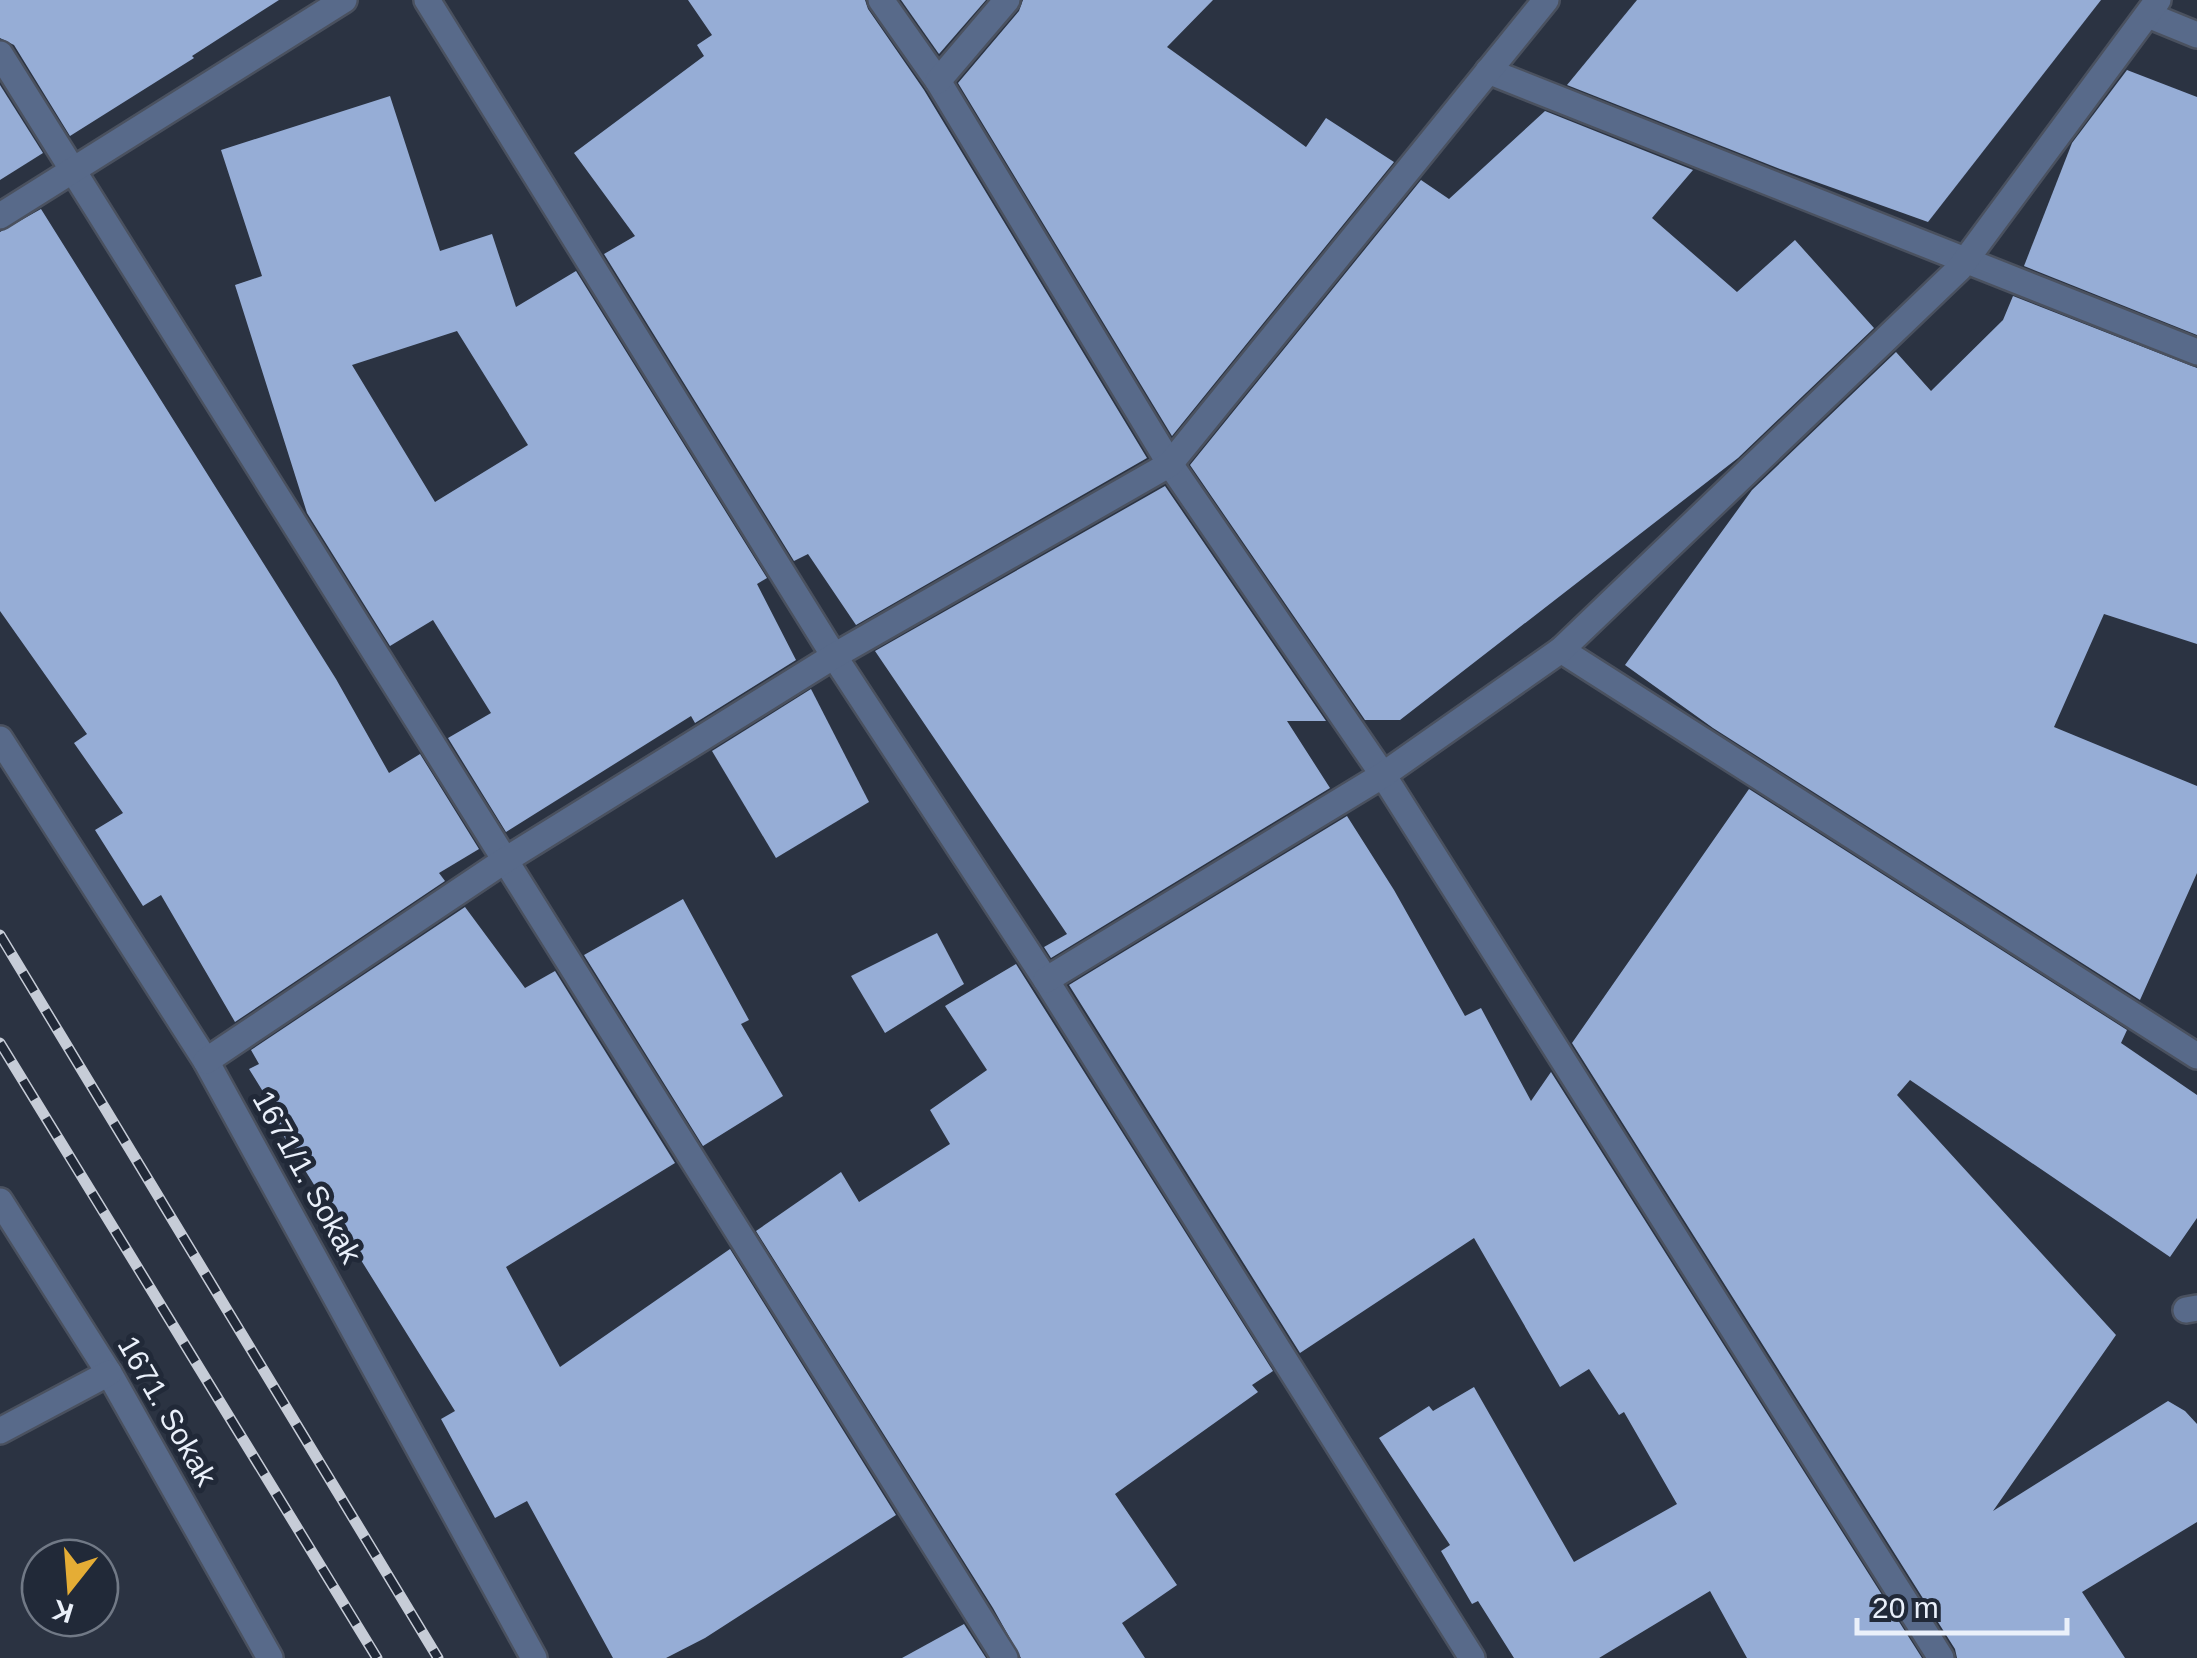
<svg xmlns="http://www.w3.org/2000/svg" width="2197" height="1658" font-family="Arial,sans-serif">
<style>
.building{fill:#96add6;fill-rule:evenodd}
.lines{fill:none;stroke-linecap:round;stroke-linejoin:round}
.street-casing{stroke:#4a515f;stroke-width:30}
.street{stroke:#586a8a;stroke-width:25}
.rail-casing{stroke:#c6ccd7;stroke-width:11}
.rail{stroke:#212938;stroke-width:8;stroke-dasharray:22;stroke-linecap:butt}
.labels{text-anchor:middle;stroke-width:10;stroke-linejoin:round;paint-order:stroke}
.street-label{font-size:30px;fill:#eaf0fa;stroke:#212938}
</style>
<rect width="100%" height="100%" fill="#2b3342"/>
<g class="building">
<polygon points="0,0 279,0 192,56 194,58 70,136 14,45 0,38"/>
<polygon points="688,0 865,0 868,9 924,90 1147,458 856,625 808,554 794,561 604,254 635,236 574,153 704,56 697,45 712,35"/>
<polygon points="901,0 986,0 939,54"/>
<polygon points="1023,0 1213,0 1167,47 1306,147 1326,118 1394,162 1172,436 958,83 1019,11"/>
<polygon points="1637,0 2101,0 1928,222 1780,169 1567,85"/>
<polygon points="2127,70 2197,97 2197,335 2024,266 2072,143"/>
<polygon points="0,85 43,153 0,180"/>
<path d="M390,96l50,155 52,-17 24,73 60,-36 191,307 -10,6 39,76 -101,63 -4,-7 -185,116 -58,-94 43,-25 -58,-93 -43,26 -83,-133 -72,-228 27,-9 -41,-126zM457,331l71,114 -93,57 -83,-137z"/>
<polygon points="1545,111 1693,170 1652,218 1737,292 1795,240 1874,328 1738,458 1400,720 1365,720 1190,465 1421,180 1449,199"/>
<polygon points="41,209 336,679 389,773 420,754 479,849 439,873 445,881 235,1022 161,895 143,906 95,830 123,813 74,743 87,734 0,611 0,232"/>
<polygon points="2013,296 2197,368 2197,644 2104,614 2054,727 2197,786 2197,873 2140,1000 1713,728 1625,665 1752,490 1896,352 1931,391 2003,320"/>
<polygon points="1165,486 1326,721 1287,721 1330,788 1051,958 1044,947 1067,934 875,651"/>
<polygon points="811,689 869,802 776,858 712,751"/>
<polygon points="1749,789 2127,1030 2121,1043 2197,1095 2197,1218 2170,1257 1910,1080 1897,1095 2116,1335 1993,1511 2168,1401 2185,1411 2197,1424 2197,1522 2082,1592 2125,1658 1957,1658 1955,1649 1572,1043"/>
<polygon points="1347,816 1394,890 1465,1016 1481,1008 1531,1101 1551,1072 1922,1658 1747,1658 1710,1591 1599,1658 1514,1658 1478,1601 1472,1604 1441,1551 1450,1545 1379,1438 1429,1406 1433,1411 1474,1387 1574,1562 1677,1504 1624,1412 1619,1415 1589,1369 1560,1387 1474,1238 1300,1353 1069,985"/>
<polygon points="683,899 749,1020 741,1024 783,1096 703,1146 584,955"/>
<polygon points="465,907 525,988 555,971 675,1163 506,1267 560,1367 730,1249 896,1515 705,1638 666,1658 613,1658 527,1501 495,1518 441,1419 455,1411 265,1106 270,1103 249,1069 259,1064 251,1050"/>
<polygon points="937,933 964,984 885,1033 851,976"/>
<polygon points="1016,964 1273,1371 1252,1385 1258,1392 1115,1494 1177,1585 1122,1623 1145,1658 1021,1658 993,1608 756,1231 841,1172 859,1202 950,1144 930,1110 987,1070 945,1006"/>
<polygon points="964,1624 986,1658 902,1658"/>
</g>
<g class="lines">
<g class="street-casing">
<g id="street">
<polyline points="427,0 834,656 1046,980 1472,1658"/>
<polyline points="881,0 938,81 1170,464 1383,775 1941,1658"/>
<polyline points="2148,15 2197,35"/>
<polyline points="0,54 1005,1658"/>
<polyline points="1488,71 2197,352"/>
<polyline points="938,81 1007,0"/>
<polyline points="0,216 344,0"/>
<polyline points="1561,650 2197,1056"/>
<polyline points="0,739 206,1061 534,1658"/>
<polyline points="1046,980 1383,775 1561,650 1959,269 2158,0"/>
<polyline points="206,1061 504,861 834,656 1170,464 1546,0"/>
<polyline points="0,1201 109,1373 270,1658"/>
<polyline points="2186,1310 2197,1308"/>
<polyline points="0,1431 109,1373"/>
</g>
</g>
<use href="#street" class="street"/>
<g class="rail-casing">
<g id="rail">
<polyline points="0,935 438,1658"/>
<polyline points="0,1043 377,1658"/>
</g>
</g>
<use href="#rail" class="rail"/>
</g>
<g class="labels">
<g class="street-label">
<text transform="translate(307 1177) rotate(61)" y="10">1671/1. Sokak</text>
<text transform="translate(167 1411) rotate(60)" y="10">1671. Sokak</text>
</g>
</g>
<g transform="translate(70 1588) rotate(197)"><circle r="48" fill="#212938" stroke="#717986" stroke-width="2.5"/>
<path d="M0-8L18 38L0 25L-18 38Z" fill="#e5ad35"/>
<text y="-15" font-size="28" font-weight="bold" text-anchor="middle" fill="#eaf0fa">K</text>
</g>
<path d="M1857 1618v15h210v-15" fill="none" stroke="#eaf0fa" stroke-width="5"/>
<text x="1872" y="1618" font-size="30" fill="#eaf0fa" stroke="#212938" stroke-width="8" paint-order="stroke">20 m</text>
</svg>
